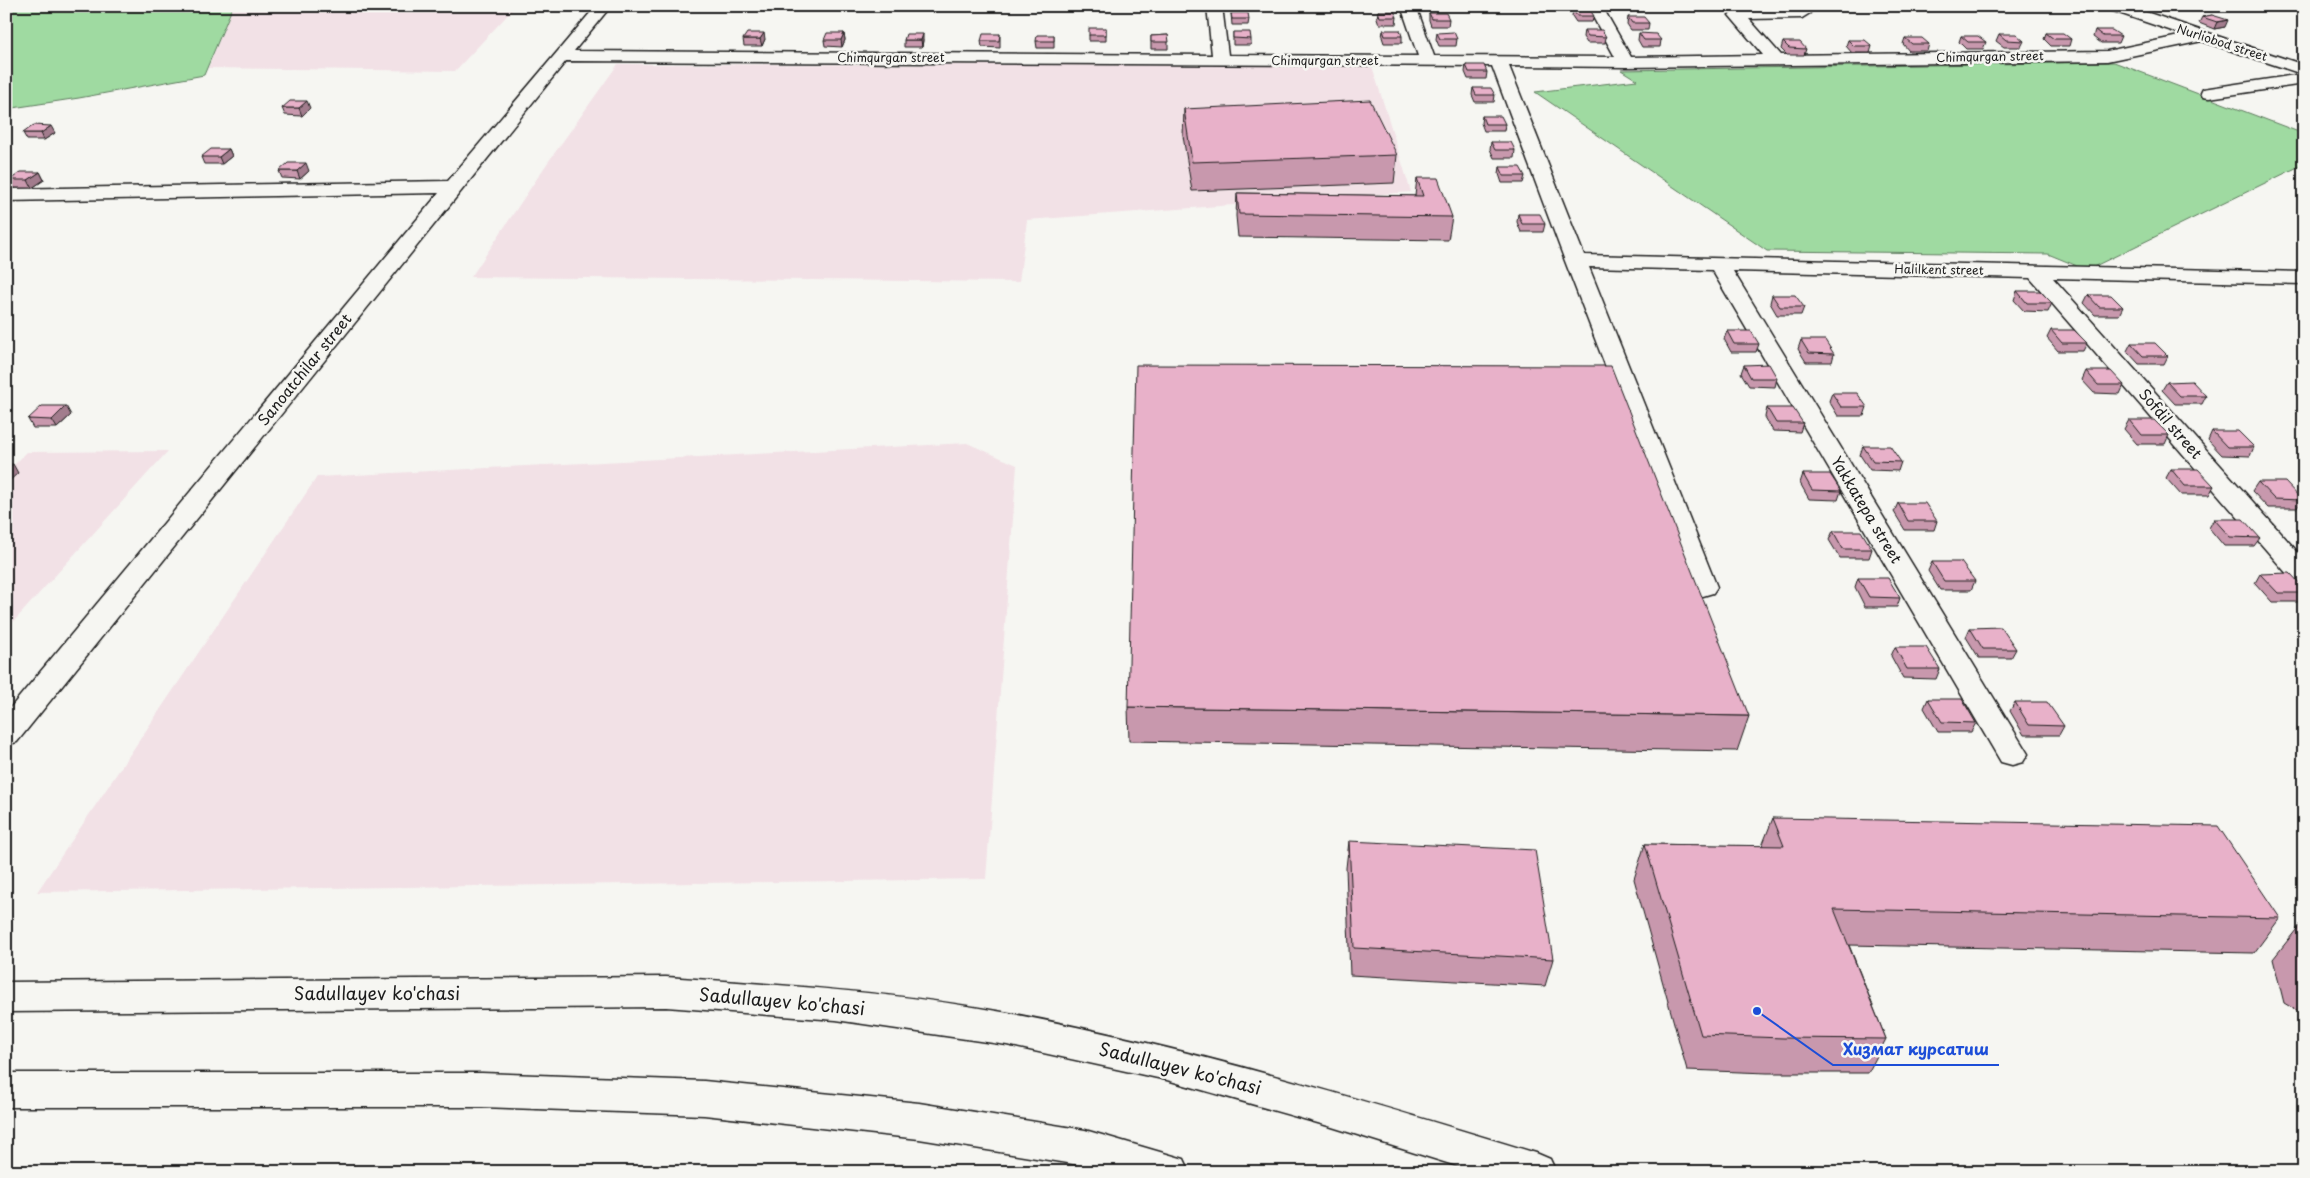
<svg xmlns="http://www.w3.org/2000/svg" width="2310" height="1178" font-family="'Playpen Sans',sans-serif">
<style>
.built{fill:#f2e1e6}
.green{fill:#9fdaa1;stroke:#5e7b5e}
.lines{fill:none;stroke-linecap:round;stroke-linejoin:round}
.minor-casing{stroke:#1c1c1c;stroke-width:3}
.major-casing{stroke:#1c1c1c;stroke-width:3}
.minor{fill:#f6f6f2;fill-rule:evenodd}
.major{fill:#f6f6f2;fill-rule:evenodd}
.wall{fill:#c898ad;stroke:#1c1c1c}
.shaded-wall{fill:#a27c8d;stroke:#1c1c1c}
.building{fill:#e8b1c9;stroke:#1c1c1c}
.labels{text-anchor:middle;stroke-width:5;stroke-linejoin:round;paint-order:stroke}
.far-street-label{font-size:12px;fill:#1c1c1c;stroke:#f6f6f2}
.street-label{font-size:15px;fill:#1c1c1c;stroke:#f6f6f2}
.near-street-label{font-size:18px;fill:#1c1c1c;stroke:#f6f6f2}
.leader{fill:none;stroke:#1d4ed8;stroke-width:2}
.callout-dot{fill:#1d4ed8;stroke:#f6f6f2;stroke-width:2}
.callout-label{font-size:16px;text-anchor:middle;font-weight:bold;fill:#1d4ed8;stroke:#f6f6f2;stroke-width:5;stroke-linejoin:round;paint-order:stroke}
</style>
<rect width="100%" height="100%" fill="#f6f6f2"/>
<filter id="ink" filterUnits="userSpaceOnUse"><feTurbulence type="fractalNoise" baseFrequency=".02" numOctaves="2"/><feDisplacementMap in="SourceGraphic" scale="10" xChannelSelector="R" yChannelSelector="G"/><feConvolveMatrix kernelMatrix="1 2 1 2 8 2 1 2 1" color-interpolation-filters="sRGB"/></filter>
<g filter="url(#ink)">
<g class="built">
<polygon points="233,6 516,6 455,71 208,68"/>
<polygon points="618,64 1372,66 1411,192 1027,220 1019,282 471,277 546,165"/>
<polygon points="967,443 1017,465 986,879 37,892 317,477"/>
<polygon points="168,451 6,630 6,473 27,452"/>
</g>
<g class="green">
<polygon points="6,6 233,6 204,75 79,98 6,109"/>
<polygon points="2114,62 2304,134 2304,164 2087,270 2048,254 1767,251 1535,92 1637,80 1621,70"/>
</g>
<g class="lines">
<g class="minor-casing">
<polygon id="minor" points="596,6 611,6 574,51 1212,55 1207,6 1222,6 1228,55 1418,56 1401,6 1416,6 1434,56 1615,57 1587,6 1602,6 1631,57 1763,55 1729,15 1737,10 1790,9 1789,6 1804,6 1810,13 1802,18 1749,19 1781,55 2107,51 2184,35 2107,9 2105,6 2128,6 2304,65 2304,84 2209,98 2203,97 2201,93 2203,89 2302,74 2202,41 2107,61 1626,67 1509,66 1584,255 2304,272 2304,284 2053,278 2304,559 2304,585 2294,582 2030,278 1733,271 2028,754 2023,762 2012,765 2001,762 1712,270 1589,267 1717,587 1713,593 1703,596 1693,593 1565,261 1492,66 566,61 17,742 6,745 6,713 439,193 6,201 6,189 448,181"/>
</g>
<g class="major-casing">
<g id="major">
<path d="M666,977c115,8 229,15 342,36 180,34 354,87 528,140l14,6 6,13h-80l-144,-45 -165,-47 -160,-35 -171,-25 -170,-13 -660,5v-30z"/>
<polygon points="6,1073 482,1073 704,1081 919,1103 1085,1130 1184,1159 1190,1172 1104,1172 1085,1166 919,1139 704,1115 482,1107 6,1107"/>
</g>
</g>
<use href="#minor" class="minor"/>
<use href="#major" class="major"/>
</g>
<g class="wall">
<polygon points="658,6 697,6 695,9 658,9"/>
<rect x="1230" y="6" width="17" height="1"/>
<polygon points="1424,6 1442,6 1441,8 1425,8"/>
<polygon points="1615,6 1633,6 1633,8 1616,8"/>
<polygon points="1573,10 1594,16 1592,22 1576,22 1572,16"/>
<polygon points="1378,11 1397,17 1396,24 1379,24 1377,18"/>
<polygon points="1231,13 1249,19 1248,25 1232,25"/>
<polygon points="1429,13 1449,19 1448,26 1431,26 1429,20"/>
<polygon points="2212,15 2225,27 2214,29 2199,23 2202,17"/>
<polygon points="1628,17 1649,23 1648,30 1631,30 1627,24"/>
<polygon points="1106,28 1106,41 1089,41 1089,35"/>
<polygon points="1383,30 1402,36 1402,43 1384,43 1382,37"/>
<polygon points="1584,30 1606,37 1605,43 1587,43 1583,37"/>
<polygon points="2095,30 2121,36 2118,43 2101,43 2093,37"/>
<polygon points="1233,32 1251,39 1251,45 1233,45"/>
<polygon points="844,33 845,40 842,47 825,46 824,40"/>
<polygon points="1437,33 1457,39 1456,46 1439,46 1436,39"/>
<polygon points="1639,33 1661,40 1660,47 1642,47 1638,40"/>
<polygon points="2046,33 2071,39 2069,46 2051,46 2044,39"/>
<polygon points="1000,34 1000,48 982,47 981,41"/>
<polygon points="1999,34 2024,41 2021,47 2004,47 1996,41"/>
<polygon points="1054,35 1054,48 1037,48 1036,41"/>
<polygon points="1168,35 1168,49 1151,49 1151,36"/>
<polygon points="1961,36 1986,42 1983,49 1966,49 1959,42"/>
<polygon points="1905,38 1929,44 1927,51 1909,51 1903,44"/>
<polygon points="743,39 765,39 762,46 744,46"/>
<polygon points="904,40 923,40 922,47 904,47"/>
<polygon points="1848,40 1872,46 1870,53 1852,53 1846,46"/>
<polygon points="1783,42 1806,49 1804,55 1787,55 1781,49"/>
<polygon points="1466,65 1487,72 1486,79 1468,79 1465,72"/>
<polygon points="1473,88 1495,95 1494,102 1475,102 1472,95"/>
<polygon points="282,108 310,108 302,116 285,115"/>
<polygon points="1184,109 1397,155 1394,183 1192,191 1183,136"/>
<polygon points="1482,116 1505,124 1504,131 1484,131 1481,123"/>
<polygon points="23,133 55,133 44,140 27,140"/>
<polygon points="1491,142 1515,150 1514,158 1494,158 1490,149"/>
<polygon points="229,149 232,156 222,164 204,164 201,157"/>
<polygon points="1500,167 1525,176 1523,183 1502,183 1499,174"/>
<polygon points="279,171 309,171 300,179 282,178"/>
<polygon points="40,172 44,180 32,188 14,188 10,180"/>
<polygon points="1417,178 1452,217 1448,240 1238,237 1236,216 1237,193 1415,196"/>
<polygon points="1518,214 1545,224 1543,232 1521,232 1517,222"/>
<polygon points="2017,291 2052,303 2048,312 2024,311 2014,300"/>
<polygon points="1772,295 1804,307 1801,315 1777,315 1770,303"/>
<polygon points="2088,295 2123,307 2119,315 2095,315 2084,303"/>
<polygon points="2051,330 2087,343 2083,351 2058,351 2047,338"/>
<polygon points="1727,331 1759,344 1756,352 1731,352 1724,339"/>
<polygon points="1801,340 1834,354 1832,362 1806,362 1798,349"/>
<polygon points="2131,343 2168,356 2164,364 2139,364 2127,351"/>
<polygon points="1744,365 1777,378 1775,387 1749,386 1741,373"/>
<polygon points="2086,371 2124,385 2120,394 2094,393 2082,380"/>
<polygon points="2167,382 2206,396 2202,404 2175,404 2162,390"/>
<polygon points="1832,393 1867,407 1864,416 1838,416 1829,401"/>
<polygon points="1767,408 1803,423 1800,432 1773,431 1765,417"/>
<polygon points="71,415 57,428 33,428 28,419"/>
<polygon points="2129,420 2169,435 2165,444 2137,444 2124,429"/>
<polygon points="2212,431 2254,447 2250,456 2222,455 2208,440"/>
<polygon points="1863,446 1901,462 1898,471 1870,470 1860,455"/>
<polygon points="2171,469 2214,486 2209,495 2181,495 2166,478"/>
<polygon points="1803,474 1841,491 1838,500 1809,499 1800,483"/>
<polygon points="2258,482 2302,500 2297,508 2268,508 2252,491"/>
<polygon points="1898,503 1937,521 1934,530 1905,530 1894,512"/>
<polygon points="2214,519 2260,538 2254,546 2224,546 2209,528"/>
<polygon points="1833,531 1872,549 1869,558 1840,558 1829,540"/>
<polygon points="2304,537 2304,550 2299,545"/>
<polygon points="1932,562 1975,581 1971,590 1940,590 1928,571"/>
<polygon points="2260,574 2304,588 2304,601 2303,602 2272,602 2255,583"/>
<polygon points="1858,578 1900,598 1897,607 1865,607 1855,587"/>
<polygon points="1970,628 2016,649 2011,658 1979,658 1966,637"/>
<polygon points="1895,647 1940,669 1936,679 1903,678 1891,656"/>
<polygon points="1928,699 1976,723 1971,732 1938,732 1924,708"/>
<polygon points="2015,702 2064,726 2059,735 2024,735 2010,711"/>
<polygon points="1128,707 1749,716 1737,751 1129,741"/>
<polygon points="1773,818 2280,918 2254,953 1849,945 1886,1039 1868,1073 1767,1073 1687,1070 1634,879 1645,844 1762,846"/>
<polygon points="1349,841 1553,959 1545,986 1350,975 1346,868"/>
<polygon points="2304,920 2304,1015 2284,1003 2273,959"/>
</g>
<g class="shaded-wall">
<polygon points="2228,20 2225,27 2214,29 2217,22"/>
<polygon points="764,33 765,39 762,46 760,39"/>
<polygon points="844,33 845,40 842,47 841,40"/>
<polygon points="923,34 923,40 922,47 921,40"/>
<polygon points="307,101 310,108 302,116 299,108"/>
<polygon points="51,126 55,133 44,140 41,133"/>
<polygon points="229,149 232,156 222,164 219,157"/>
<polygon points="306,163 309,171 300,179 297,171"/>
<polygon points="40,172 44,180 32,188 28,180"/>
<polygon points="66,406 71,415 57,428 52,420"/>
<polygon points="13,464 18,473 6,484 6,471"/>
</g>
<g class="building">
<polygon points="1573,10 1590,10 1594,16 1577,16"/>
<polygon points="1378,11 1394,11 1397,17 1380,17"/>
<polygon points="1231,13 1248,13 1249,19 1232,19"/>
<polygon points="1429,13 1446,13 1449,19 1432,19"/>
<polygon points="2212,15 2228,20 2217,22 2202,17"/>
<polygon points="1628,17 1644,17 1649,23 1632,23"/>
<rect x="1089" y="28" width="17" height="7"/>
<polygon points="1383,30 1400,30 1402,36 1385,36"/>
<polygon points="1584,30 1602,30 1606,37 1588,36"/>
<polygon points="2095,30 2112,30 2121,36 2103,36"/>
<polygon points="1233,32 1250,32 1251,39 1233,38"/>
<polygon points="1454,32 1457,39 1440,39 1437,33"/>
<polygon points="747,33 764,33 760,39 743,39"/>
<polygon points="827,33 844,33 841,40 824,40"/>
<polygon points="1639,33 1656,34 1661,40 1644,40"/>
<polygon points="2046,33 2063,33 2071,39 2054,39"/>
<polygon points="906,34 923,34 921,40 904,40"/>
<polygon points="983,34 1000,34 999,41 981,41"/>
<polygon points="1999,34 2016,34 2024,41 2006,40"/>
<polygon points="1037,35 1054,35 1054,41 1036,41"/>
<polygon points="1168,35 1169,42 1151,42 1151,36"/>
<polygon points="1961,36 1978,36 1986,42 1968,42"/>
<polygon points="1905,38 1922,38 1929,44 1912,44"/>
<polygon points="1848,40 1865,40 1872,46 1854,46"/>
<polygon points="1783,42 1800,42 1806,49 1789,48"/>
<polygon points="1466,65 1484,65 1487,72 1469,72"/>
<polygon points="1473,88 1491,88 1495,95 1476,95"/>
<polygon points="1370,100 1397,155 1192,162 1184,109"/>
<polygon points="290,101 307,101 299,108 282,108"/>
<polygon points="1482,116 1501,116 1505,124 1485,124"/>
<polygon points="34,125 51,126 41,133 23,133"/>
<polygon points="1491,142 1511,142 1515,150 1495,150"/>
<polygon points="211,149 229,149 219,157 201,157"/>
<polygon points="288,163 306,163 297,171 279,171"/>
<polygon points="1500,167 1520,167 1525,176 1504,176"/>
<polygon points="21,172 40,172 28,180 10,180"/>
<polygon points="1417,178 1438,178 1452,217 1239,214 1237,193 1423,196"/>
<polygon points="1518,214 1540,214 1545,224 1522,224"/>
<polygon points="2017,291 2040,291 2052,303 2027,303"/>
<polygon points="1772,295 1795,295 1804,307 1780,307"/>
<polygon points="2088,295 2111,295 2123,307 2099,307"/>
<polygon points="2051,330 2074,330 2087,343 2062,343"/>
<polygon points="1727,331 1751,331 1759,344 1734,344"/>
<polygon points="1801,340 1825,340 1834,354 1809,353"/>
<polygon points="2131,343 2155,343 2168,356 2143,356"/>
<polygon points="1769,364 1777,378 1751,378 1744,365"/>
<polygon points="1136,365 1611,366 1749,716 1128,707"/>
<polygon points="2086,371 2111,371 2124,385 2098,385"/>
<polygon points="2192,381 2206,396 2180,396 2167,382"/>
<polygon points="1832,393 1857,393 1867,407 1841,407"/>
<polygon points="42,406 66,406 52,420 28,419"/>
<polygon points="1767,408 1793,408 1803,423 1776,423"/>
<polygon points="2129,420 2154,420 2169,435 2141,435"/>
<polygon points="2212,431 2238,431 2254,447 2227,447"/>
<polygon points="1863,446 1890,446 1901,462 1873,461"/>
<polygon points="6,464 13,464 6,471"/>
<polygon points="2171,469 2198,469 2214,486 2185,486"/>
<polygon points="1803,474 1830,474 1841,491 1812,490"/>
<polygon points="2258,482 2285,482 2302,500 2274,499"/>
<polygon points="1898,503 1925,503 1937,521 1908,521"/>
<polygon points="2214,519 2243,519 2260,538 2230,537"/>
<polygon points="1833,531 1861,531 1872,549 1843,549"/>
<polygon points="1932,562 1961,562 1975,581 1944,581"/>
<polygon points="2290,573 2304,588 2304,593 2278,593 2260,574"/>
<polygon points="1858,578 1888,578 1900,598 1869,597"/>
<polygon points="2001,627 2016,649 1983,649 1970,628"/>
<polygon points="1895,647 1926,647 1940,669 1907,669"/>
<polygon points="1928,699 1962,699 1976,723 1942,722"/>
<polygon points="2015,702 2047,702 2064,726 2029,725"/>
<polygon points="1773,818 2218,826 2280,918 1834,909 1886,1039 1783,1038 1701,1035 1645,844 1784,846"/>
<polygon points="1349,841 1535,850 1553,959 1354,948"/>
<polygon points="2304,920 2304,937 2300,924"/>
</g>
</g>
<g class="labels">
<g class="far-street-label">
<text transform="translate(2222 43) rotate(18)" y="4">Nurliobod street</text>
<text transform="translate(1990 57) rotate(-1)" y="4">Chimqurgan street</text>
<text x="891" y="62">Chimqurgan street</text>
<text x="1325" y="65">Chimqurgan street</text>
<text transform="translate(1939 270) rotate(1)" y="4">Halilkent street</text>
</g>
<g class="street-label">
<text transform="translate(305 370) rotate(-51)" y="5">Sanoatchilar street</text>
<text transform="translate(2170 424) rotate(49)" y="5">Sofdil street</text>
<text transform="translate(1866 510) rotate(59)" y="5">Yakkatepa street</text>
</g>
<g class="near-street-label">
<text x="377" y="1000">Sadullayev ko'chasi</text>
<text transform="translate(782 1002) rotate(5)" y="6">Sadullayev ko'chasi</text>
<text transform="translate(1180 1069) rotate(14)" y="6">Sadullayev ko'chasi</text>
</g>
</g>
<path class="leader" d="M1757 1011L1833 1065H1999"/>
<circle class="callout-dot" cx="1757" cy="1011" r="5"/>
<g class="callout-label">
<text x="1916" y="1055">Хизмат курсатиш</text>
</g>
<rect width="2310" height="1178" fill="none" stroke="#f6f6f2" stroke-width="25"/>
<rect x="12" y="12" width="2285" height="1153" fill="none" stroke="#1c1c1c" stroke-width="2" filter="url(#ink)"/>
</svg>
